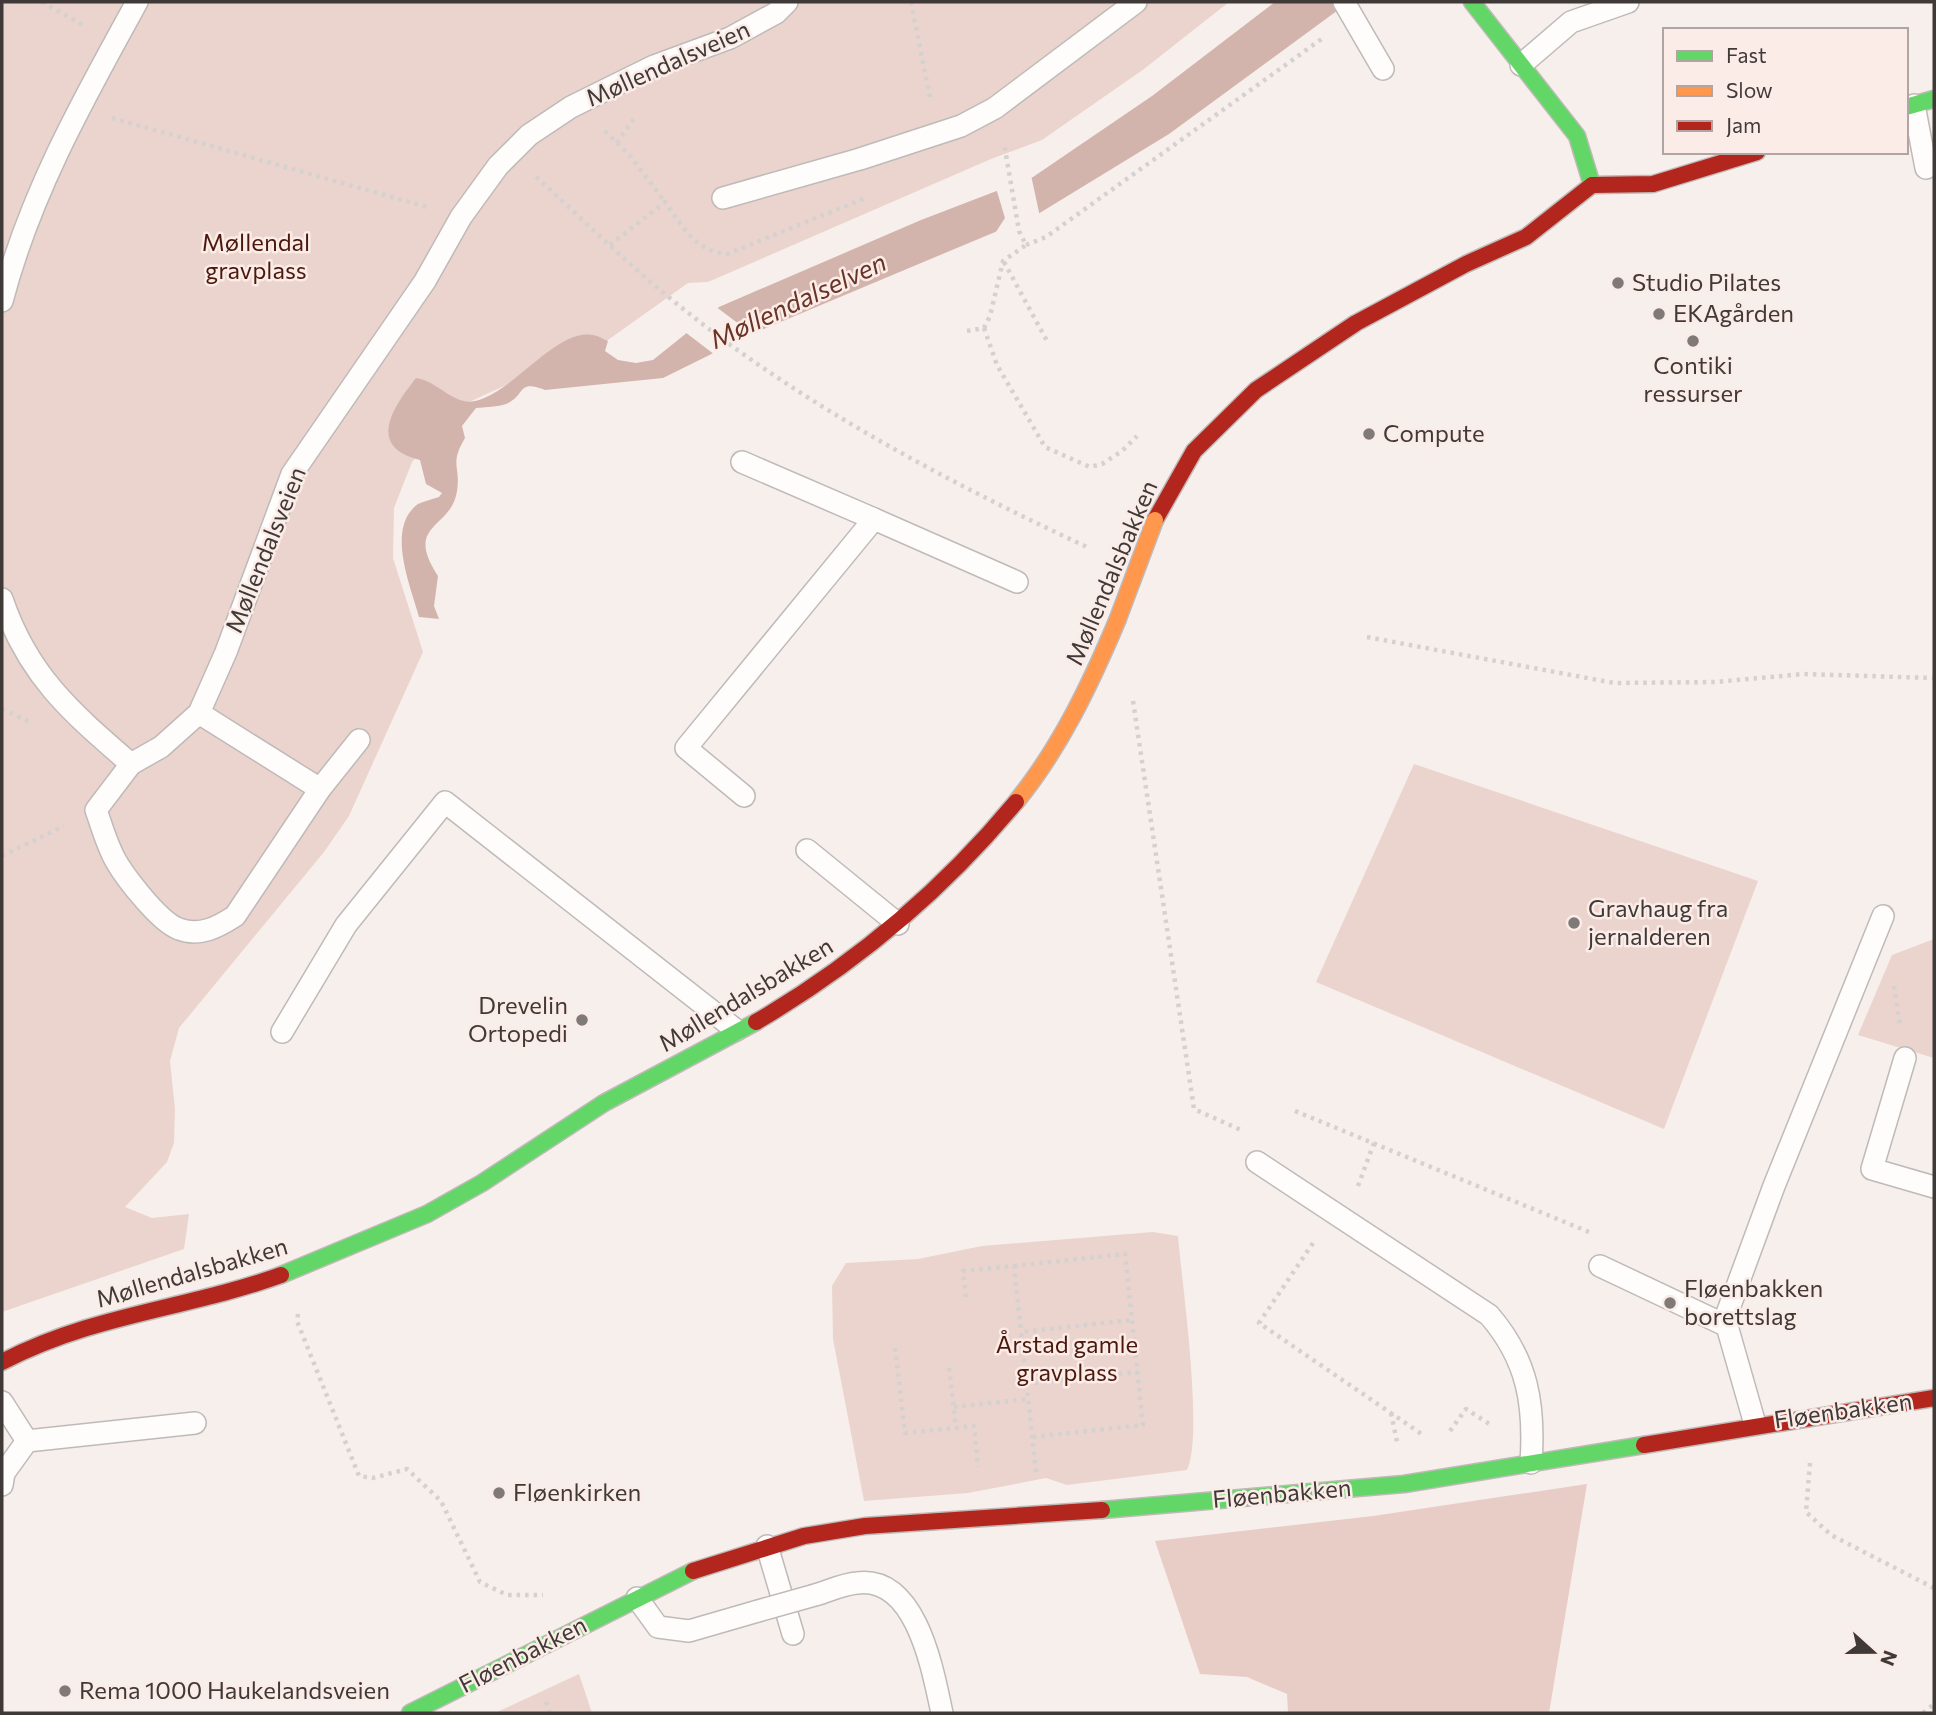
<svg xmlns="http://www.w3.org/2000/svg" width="1936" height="1715" font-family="Commissioner,sans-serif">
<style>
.green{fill:#ebd4cd}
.forest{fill:#e8cdc6}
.water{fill:#d3b4ac}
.pier{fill:#f7efec}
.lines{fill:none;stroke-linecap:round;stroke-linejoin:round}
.lane-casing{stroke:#bfbab8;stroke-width:24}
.fast-casing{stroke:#bfbab8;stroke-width:19}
.slow-casing{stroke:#bfbab8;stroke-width:19}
.jam-casing{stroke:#bfbab8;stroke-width:19}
.path{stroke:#d4d1d0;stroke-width:4.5;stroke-dasharray:3.5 5;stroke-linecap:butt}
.lane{stroke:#fefdfc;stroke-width:21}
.fast{stroke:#63d668;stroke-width:16}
.slow{stroke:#ff974d;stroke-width:16}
.jam{stroke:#b3261e;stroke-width:16}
.lane-bridge-casing{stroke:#bfbab8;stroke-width:24;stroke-linecap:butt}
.slow-bridge-casing{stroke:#bfbab8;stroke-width:19;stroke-linecap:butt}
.lane-bridge{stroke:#fefdfc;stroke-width:21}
.slow-bridge{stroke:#ff974d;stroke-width:16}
.poi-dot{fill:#7f7977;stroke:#fbece8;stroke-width:2.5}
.labels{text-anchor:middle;stroke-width:5;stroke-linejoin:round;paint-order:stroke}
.street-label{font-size:24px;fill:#3f3a38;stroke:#fbece8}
.park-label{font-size:24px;fill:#4b180c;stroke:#fbece8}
.poi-label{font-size:24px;fill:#3f3a38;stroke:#fbece8;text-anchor:start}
.water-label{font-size:26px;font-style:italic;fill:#693326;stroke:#fbece8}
</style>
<rect width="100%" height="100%" fill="#f7efec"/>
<g class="green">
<polygon points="2,2 1229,2 1144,69 1042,140 991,159 708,282 688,283 570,367 517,380 467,403 412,462 394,508 393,558 423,652 349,816 324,852 179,1028 170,1061 175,1109 174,1143 167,1162 125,1207 152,1218 189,1214 184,1249 2,1312"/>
<polygon points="1414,764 1758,881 1664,1129 1316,982"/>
<polygon points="1934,936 1934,1058 1858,1035 1892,955 1934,939"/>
<path d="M1153,1232l25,4c4,48 26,198 9,234l-120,15 -21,-7 -78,15 -104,8 -31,-162 -1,-53 14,-23 72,-4 64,-13z"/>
<polygon points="579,1674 592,1713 495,1713"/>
</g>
<polygon class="forest" points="1587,1484 1549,1713 1288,1713 1287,1694 1247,1677 1200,1674 1155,1541 1373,1516"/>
<path class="water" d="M1275,2h74l-180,132 -131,80 -284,119 -91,45 -118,12c-29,-11 -18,5 -39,14 -8,3 -21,3 -30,4l-14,18 3,12c-16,27 -4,28 -8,53 -5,38 -54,32 -19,85l-4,30 5,13 -20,-2c-8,-30 -34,-89 -1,-113 6,-3 15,-5 21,-7l3,-4 -16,-9 -6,-24c-55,-13 -26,-54 -4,-82 22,3 38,28 59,23 39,-9 81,-72 117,-66 5,0 11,4 16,6l-3,10 13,9 18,3 17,-3 66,-53 202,-87 112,-43 119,-81z"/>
<g class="pier">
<polygon points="1031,175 1040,217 992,238 1005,218 996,188"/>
<polygon points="715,306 756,337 715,355 685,332"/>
</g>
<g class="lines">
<g class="lane-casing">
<g id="lane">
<polyline points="1344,2 1383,69"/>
<polyline points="1521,65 1571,22 1628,2"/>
<polyline points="1914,105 1926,168"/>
<polyline points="723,198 860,159 961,126 995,108 1136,2"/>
<path d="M2,301c28,-107 82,-203 135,-299"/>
<polyline points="742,462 874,519 686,748 744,796"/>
<polyline points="874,519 1017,582"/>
<path d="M2,599c26,77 70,114 129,165"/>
<polyline points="199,713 320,789"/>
<path d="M359,740l-39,49 -85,127c-17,11 -35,21 -56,13 -20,-7 -60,-58 -68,-78 -6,-13 -10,-27 -15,-41l35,-46 30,-17 38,-34 27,-61 66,-178 133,-193 36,-64 37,-51 31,-31 42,-28 83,-41 76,-28 46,-25 11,-11"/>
<polyline points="807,850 898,924"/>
<polyline points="282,1032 346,925 445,802 736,1030"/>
<polyline points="1905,1058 1872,1169 1934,1187"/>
<path d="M1257,1162l232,153c39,45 46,90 42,148"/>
<polyline points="1600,1266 1725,1325"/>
<polyline points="2,1402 27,1441"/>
<polyline points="1755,1424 1725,1319 1774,1186 1883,916"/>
<polyline points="2,1485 4,1473 27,1441 195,1423"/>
<polyline points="767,1546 793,1634"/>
<path d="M815,1595c14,-4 28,-11 42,-12 60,-8 76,89 85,130"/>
<polyline points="637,1598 658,1627 689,1631 758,1611"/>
</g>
</g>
<g class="fast-casing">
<g id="fast">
<polyline points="1472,2 1577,136 1592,185"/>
<polyline points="1906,107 1934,99"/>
<polyline points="281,1275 427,1214 482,1183 604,1103 756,1022"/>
<polyline points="1102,1510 1404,1484 1644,1445"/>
<polyline points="410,1713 693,1571"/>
</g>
</g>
<g class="slow-casing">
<path id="slow" d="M1016,802c44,-54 74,-117 101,-181"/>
</g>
<g class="jam-casing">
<g id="jam">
<polyline points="1592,185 1653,184 1757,152"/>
<polyline points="1155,520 1194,451 1256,390 1356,323 1466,264 1526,237 1592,185"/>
<path d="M756,1022c99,-58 187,-132 260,-220"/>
<path d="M2,1362c92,-48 185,-53 279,-87"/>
<polyline points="1644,1445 1934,1398"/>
<polyline points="693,1571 804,1536 865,1526 1102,1510"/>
</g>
</g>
<g class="path">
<polyline points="42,2 83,25"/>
<polyline points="911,2 930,98"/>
<polyline points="112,118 427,207"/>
<polyline points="605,131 631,157 665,202"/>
<polyline points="617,143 635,117"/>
<path d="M536,177c39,35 77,73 117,107 129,110 282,192 434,263"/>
<path d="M610,245l55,-43c18,25 30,49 62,52l141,-57"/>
<polyline points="1026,245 1046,237 1323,38"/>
<polyline points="1004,262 1047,341"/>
<polyline points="984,328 997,365 1045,447 1090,467 1102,464 1122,451 1137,436"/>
<polyline points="967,331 984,328 990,316 1003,261 1026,245 1019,231 1004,143"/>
<polyline points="1367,637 1614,683 1716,682 1803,674 1934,678"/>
<polyline points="1133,701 1194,1109 1241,1130"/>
<polyline points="2,709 32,723"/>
<polyline points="2,856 64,826"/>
<polyline points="1894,986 1900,1026"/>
<polyline points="1295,1111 1589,1232"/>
<polyline points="1358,1186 1374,1143"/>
<polyline points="1313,1243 1259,1323 1423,1435"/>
<polyline points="1014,1266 1125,1254 1143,1425 1032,1437"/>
<polyline points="966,1297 963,1271 1014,1266 1021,1332"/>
<polyline points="298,1314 297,1321 359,1476 373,1478 407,1469 441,1501 480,1582 507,1595 543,1595"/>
<polyline points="895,1348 905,1433 974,1426 978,1467"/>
<polyline points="949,1368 956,1428"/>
<polyline points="1026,1384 1137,1372"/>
<polyline points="954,1407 1028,1399"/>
<polyline points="1391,1413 1397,1442"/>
<polyline points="1450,1431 1466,1409 1491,1425"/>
<polyline points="1810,1463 1806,1512 1831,1535 1934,1588"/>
<polyline points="1036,1472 1021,1332 1132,1320"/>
<polyline points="546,1702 550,1713"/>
<polyline points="1923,1713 1934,1704"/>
</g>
<use href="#lane" class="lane"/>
<use href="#fast" class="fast"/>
<use href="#slow" class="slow"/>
<use href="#jam" class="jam"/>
<g class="lane-bridge-casing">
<polyline id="lane-bridge" points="758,1611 815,1595"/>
</g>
<g class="slow-bridge-casing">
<polyline id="slow-bridge" points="1117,621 1155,520"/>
</g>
<use href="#lane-bridge" class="lane-bridge"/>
<use href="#slow-bridge" class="slow-bridge"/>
</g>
<g class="poi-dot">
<circle cx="1618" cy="283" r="7"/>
<circle cx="1659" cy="314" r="7"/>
<circle cx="1693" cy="341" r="7"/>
<circle cx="1369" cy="434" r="7"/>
<circle cx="1574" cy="923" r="7"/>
<circle cx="582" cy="1020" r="7"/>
<circle cx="1670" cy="1303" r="7"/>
<circle cx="499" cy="1493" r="7"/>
<circle cx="65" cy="1691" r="7"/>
</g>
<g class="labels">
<g class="street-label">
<text transform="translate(668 64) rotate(-24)" y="8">Møllendalsveien</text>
<text transform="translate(266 550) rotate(-68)" y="8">Møllendalsveien</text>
<text transform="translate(1112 573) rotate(-67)" y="8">Møllendalsbakken</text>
<text transform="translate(746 995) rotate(-31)" y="8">Møllendalsbakken</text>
<text transform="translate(192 1273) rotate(-16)" y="8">Møllendalsbakken</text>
<text transform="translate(1843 1411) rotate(-8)" y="8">Fløenbakken</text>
<text transform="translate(1282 1494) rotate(-5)" y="8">Fløenbakken</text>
<text transform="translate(523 1655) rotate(-27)" y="8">Fløenbakken</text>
</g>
<g class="park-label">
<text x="256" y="251">Møllendal<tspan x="256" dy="28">gravplass</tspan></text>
<text x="1067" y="1353">Årstad gamle<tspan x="1067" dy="28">gravplass</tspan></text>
</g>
<g class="poi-label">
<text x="1632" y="291">Studio Pilates</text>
<text x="1673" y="322">EKAgården</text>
<text x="1693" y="374" text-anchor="middle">Contiki<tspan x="1693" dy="28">ressurser</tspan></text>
<text x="1383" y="442">Compute</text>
<text x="1588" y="917">Gravhaug fra<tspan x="1588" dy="28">jernalderen</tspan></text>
<text x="568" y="1014" text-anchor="end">Drevelin<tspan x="568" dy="28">Ortopedi</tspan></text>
<text x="1684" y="1297">Fløenbakken<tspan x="1684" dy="28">borettslag</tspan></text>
<text x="513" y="1501">Fløenkirken</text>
<text x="79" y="1699">Rema 1000 Haukelandsveien</text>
</g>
<g class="water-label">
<text transform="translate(798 301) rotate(-25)" y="9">Møllendalselven</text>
</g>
</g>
<rect width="1936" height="1715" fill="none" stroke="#3f3a38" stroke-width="7"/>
<rect x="1663" y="28" width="245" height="126" fill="#fbece8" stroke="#b0a5a2" stroke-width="2"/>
<rect x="1677" y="51" width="35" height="10" fill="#63d668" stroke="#b0a5a2" stroke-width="2"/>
<text x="1726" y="63" font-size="21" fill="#3f3a38">Fast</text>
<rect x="1677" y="86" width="35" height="10" fill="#ff974d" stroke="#b0a5a2" stroke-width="2"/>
<text x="1726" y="98" font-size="21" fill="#3f3a38">Slow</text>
<rect x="1677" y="121" width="35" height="10" fill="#b3261e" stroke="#b0a5a2" stroke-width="2"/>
<text x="1726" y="133" font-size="21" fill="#3f3a38">Jam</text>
<g transform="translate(1873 1652) rotate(111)" stroke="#fbece8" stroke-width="5" paint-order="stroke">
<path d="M0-5L12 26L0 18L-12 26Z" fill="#3f3a38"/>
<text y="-10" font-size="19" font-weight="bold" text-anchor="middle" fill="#3f3a38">N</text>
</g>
</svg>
